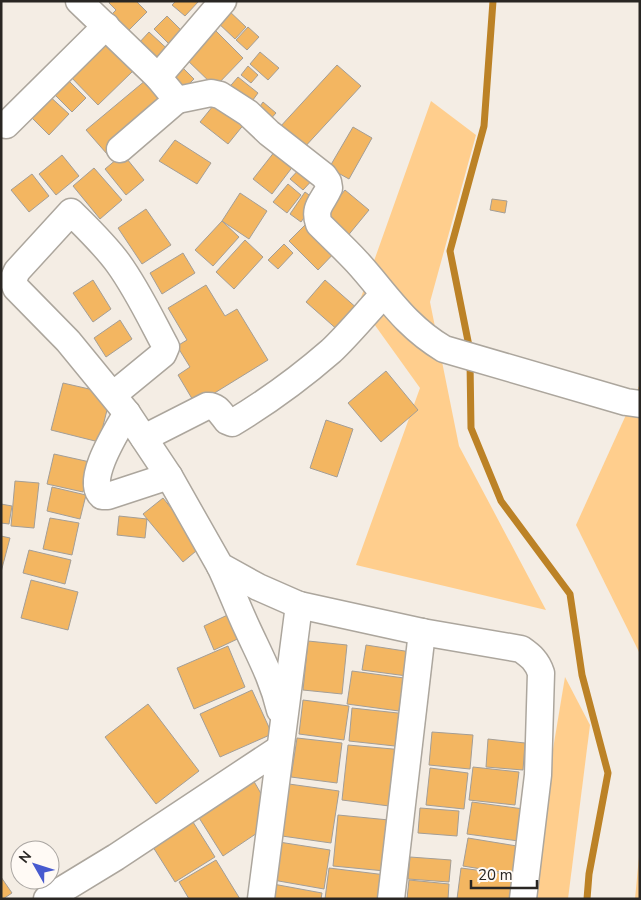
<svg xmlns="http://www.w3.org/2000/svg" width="641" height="900" font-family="'Nunito Sans',sans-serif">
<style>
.green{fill:#ffce8d}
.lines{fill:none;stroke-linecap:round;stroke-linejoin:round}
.stream{stroke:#bc8226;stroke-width:7}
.building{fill:#f3b661;stroke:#a49e96}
.street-casing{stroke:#aca69d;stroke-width:29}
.street{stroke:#fff;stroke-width:26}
</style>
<rect width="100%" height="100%" fill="#f4ede4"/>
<g class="green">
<polygon points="431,101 476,135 430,302 459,446 546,610 356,565 420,388 359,303"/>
<polygon points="640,384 640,654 576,525"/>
<polygon points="565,677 590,725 568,899 528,899"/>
<polygon points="640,846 640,899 635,899"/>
</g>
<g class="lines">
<g class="stream">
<polyline points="470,351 450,251 484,126 493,1"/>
<polyline points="470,362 471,428 501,501 570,594 582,675 608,773 589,874 587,899"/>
</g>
</g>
<g class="building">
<polygon points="110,1 136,1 147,12 121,38 104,22 116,10 109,3"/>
<polygon points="176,1 199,1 185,16 172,5"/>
<polygon points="227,9 246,27 235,39 216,21"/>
<polygon points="167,16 187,36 174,49 154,29"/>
<polygon points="212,27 243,58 215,87 183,56"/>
<polygon points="248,27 259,37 247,50 236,40"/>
<polygon points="149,32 175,56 163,68 138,44"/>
<polygon points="104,40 133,71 98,105 68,74"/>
<polygon points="260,52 279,68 268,80 250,64"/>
<polygon points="178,63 194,79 182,91 166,75"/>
<polygon points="337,65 361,86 302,150 279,128"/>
<polygon points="248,66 258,75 251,83 241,75"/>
<polygon points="152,75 172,99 107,154 86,130"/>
<polygon points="64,76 86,98 72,112 50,90"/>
<polygon points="238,77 258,93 247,108 226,91"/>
<polygon points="46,93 69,114 49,135 27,113"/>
<polygon points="217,101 245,123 228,144 200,122"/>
<polygon points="263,102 276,113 268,122 256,112"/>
<polygon points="353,127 372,138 349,179 329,168"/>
<polygon points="175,140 211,163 197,184 159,161"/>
<polygon points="279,146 297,161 272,194 253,179"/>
<polygon points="123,154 144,180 126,195 105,169"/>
<polygon points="62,155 79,176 56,195 39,174"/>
<polygon points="303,165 316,176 303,190 290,179"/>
<polygon points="94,168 122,200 100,219 73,186"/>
<polygon points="32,174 49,196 29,212 11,190"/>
<polygon points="288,184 301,195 287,213 273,202"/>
<polygon points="345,190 369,210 346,238 322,218"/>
<polygon points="305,192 316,200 301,222 290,214"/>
<polygon points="240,193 267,211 249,239 222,221"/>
<polygon points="492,199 507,201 505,213 490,210"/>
<polygon points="146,209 171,245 142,264 118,228"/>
<polygon points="311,219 340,247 318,270 289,241"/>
<polygon points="222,221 239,237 213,266 195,250"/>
<polygon points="245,240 263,257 234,289 216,272"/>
<polygon points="284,244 293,253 278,269 268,260"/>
<polygon points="183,253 195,273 162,294 150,273"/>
<polygon points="93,280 111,309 93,322 73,293"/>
<polygon points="325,280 359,310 340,332 306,302"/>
<polygon points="206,285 225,316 237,309 268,360 208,397 194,402 178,375 190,367 177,346 187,340 168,308"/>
<polygon points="120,320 132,339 106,357 94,338"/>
<polygon points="386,371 418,410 381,442 348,403"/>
<polygon points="63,383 111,394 99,442 51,430"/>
<polygon points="326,420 353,429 337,477 310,468"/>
<polygon points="54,454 90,462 83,492 47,484"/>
<polygon points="15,481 39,483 34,528 11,526"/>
<polygon points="52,487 86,495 80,519 47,511"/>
<polygon points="163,498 202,546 183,562 143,514"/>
<polygon points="1,504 12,506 9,524 1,523"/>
<polygon points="119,516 147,519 145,538 117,535"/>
<polygon points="50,518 79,523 72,555 43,549"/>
<polygon points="1,536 10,538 1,572"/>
<polygon points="29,550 71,560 65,584 23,573"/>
<polygon points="31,580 78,592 68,630 21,618"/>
<polygon points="234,612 246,635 214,650 204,626"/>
<polygon points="308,641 347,645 342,694 303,690"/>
<polygon points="366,645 411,652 407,676 362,670"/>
<polygon points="228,646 245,687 194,709 177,668"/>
<polygon points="352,671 404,678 399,711 347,704"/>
<polygon points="252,690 272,734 220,757 200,714"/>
<polygon points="303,700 349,706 344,740 299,734"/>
<polygon points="148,704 199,771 156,804 105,737"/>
<polygon points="352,708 407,714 404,747 349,741"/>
<polygon points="432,732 473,735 470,769 429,765"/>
<polygon points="297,738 342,743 337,783 291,777"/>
<polygon points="488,739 525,743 523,770 486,767"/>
<polygon points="348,745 404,750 397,807 342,800"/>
<polygon points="473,767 519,772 515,805 469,800"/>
<polygon points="430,768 468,773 464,809 426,805"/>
<polygon points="252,778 267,804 263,829 223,856 196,813"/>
<polygon points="289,784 339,791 331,843 282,836"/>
<polygon points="472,802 531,810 526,842 467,834"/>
<polygon points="420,808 459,811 457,836 418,833"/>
<polygon points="338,815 389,820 385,871 333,866"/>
<polygon points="193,822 215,857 175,882 153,847"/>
<polygon points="468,838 523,847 518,875 463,866"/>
<polygon points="279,842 330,850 324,889 273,880"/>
<polygon points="410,857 451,860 449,882 408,879"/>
<polygon points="216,860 240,899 189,899 179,882"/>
<polygon points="329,868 386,875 383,899 325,899"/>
<polygon points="461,868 521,876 518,899 457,899"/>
<polygon points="1,877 12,893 3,899 1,899"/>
<polygon points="409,880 449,884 448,899 407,899"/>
<polygon points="273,884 322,893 321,899 270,899"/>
</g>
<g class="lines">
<g class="street-casing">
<g id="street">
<path d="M79,1l79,76 19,23 34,-7 9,2 28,18 21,20 55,43 4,6 1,6c-6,14 -16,19 -10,36 13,13 26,25 38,38 30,33 47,63 87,87l182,53 14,2"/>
<polyline points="158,77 223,1"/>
<polyline points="6,125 106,26"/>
<polyline points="120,149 177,100"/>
<path d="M113,395l50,-41 3,-7c-15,-28 -29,-58 -48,-84 -14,-19 -31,-35 -47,-51l-54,59 -4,9 3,8 52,53 59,72 42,63 51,90 38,21 41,18 123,27 99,17c10,7 16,12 20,24l-3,102 -15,124"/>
<path d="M127,413c-9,16 -43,68 -25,83h6l61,-20"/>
<path d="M144,438l63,-32c10,-1 14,8 20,15l5,2c35,-21 68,-45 99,-72 18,-17 35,-38 52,-56"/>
<path d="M220,566c10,21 18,43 28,64 13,28 25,50 32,80"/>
<polyline points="47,899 116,857 279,749"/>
<polyline points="261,899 299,605"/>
<polyline points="391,899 422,632"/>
</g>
</g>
<use href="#street" class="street"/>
</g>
<rect width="641" height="900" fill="none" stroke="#292623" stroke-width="5"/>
<g transform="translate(35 865) rotate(309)"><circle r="24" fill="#fffaf5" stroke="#a9a5a1"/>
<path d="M0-4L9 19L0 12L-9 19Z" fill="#475acf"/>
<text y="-8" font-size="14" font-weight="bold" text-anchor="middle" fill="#292623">N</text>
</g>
<path d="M471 880v8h66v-8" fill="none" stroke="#292623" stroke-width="2.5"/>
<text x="478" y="880" font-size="15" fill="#292623" stroke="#fffaf5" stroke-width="4" paint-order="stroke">20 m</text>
</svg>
